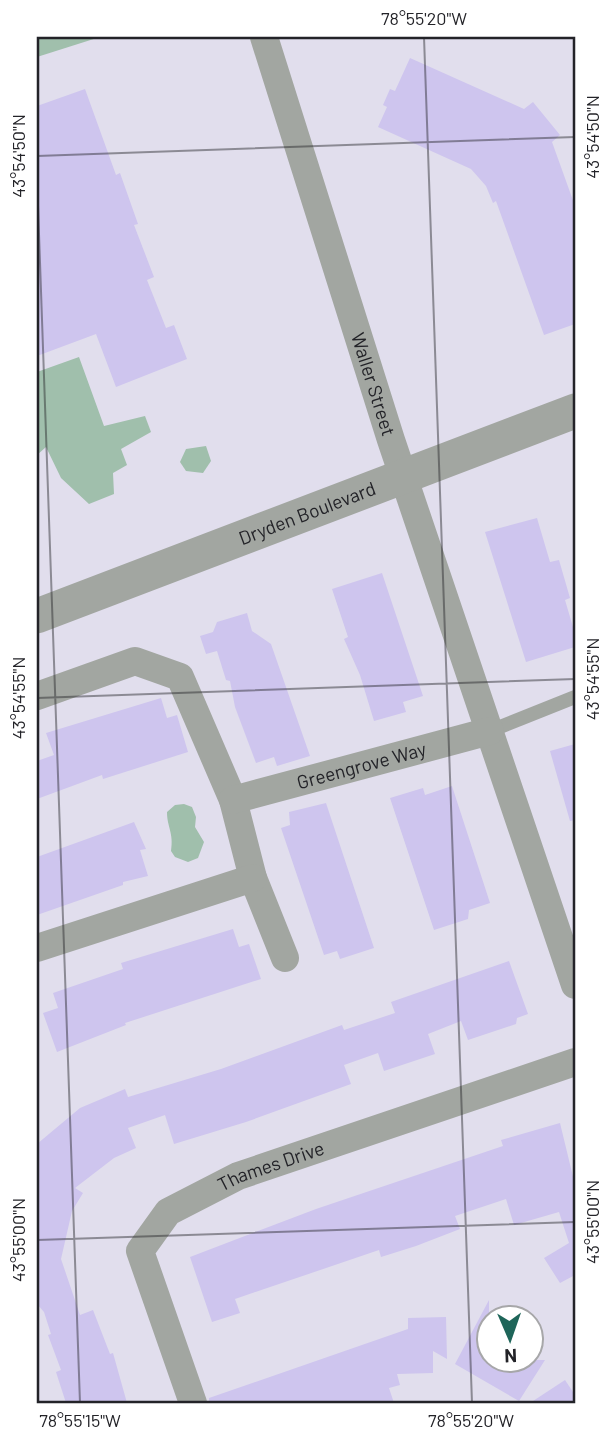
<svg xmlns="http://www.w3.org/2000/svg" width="612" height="1440" font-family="Barlow,sans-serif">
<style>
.green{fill:#a0bfac}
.building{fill:#cec5ee}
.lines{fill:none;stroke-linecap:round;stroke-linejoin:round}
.service{stroke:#a2a6a1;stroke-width:14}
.minor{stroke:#a2a6a1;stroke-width:28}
.tertiary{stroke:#a2a6a1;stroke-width:35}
.ticks{fill:none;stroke:#232328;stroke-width:2;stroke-opacity:0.45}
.labels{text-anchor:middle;stroke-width:5;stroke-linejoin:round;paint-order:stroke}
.street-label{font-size:19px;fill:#232328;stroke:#fff}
.neatline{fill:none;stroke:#232328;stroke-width:2.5}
.ticks-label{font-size:18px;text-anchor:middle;fill:#232328}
</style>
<rect width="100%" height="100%" fill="#e1deed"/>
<g class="green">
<polygon points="37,37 100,37 37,57"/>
<polygon points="79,357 104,426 145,416 151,432 121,449 127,465 113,473 114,494 89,504 61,478 46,447 37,455 37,372"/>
<polygon points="206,446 211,461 203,473 186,471 180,462 186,449"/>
<path d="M184,804l8,3 4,10 -1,10 9,15 -6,16 -10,4 -13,-5 -4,-6c3,-18 -4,-24 -4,-39l8,-7z"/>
</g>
<g class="building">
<polygon points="410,58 524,109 533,102 560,135 552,142 575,206 575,324 544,335 496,201 493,203 486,186 471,169 378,127 387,107 383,105 390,89 395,91"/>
<polygon points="85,89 116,175 120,173 138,224 134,225 154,277 147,280 166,328 174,325 187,359 116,387 96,334 37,356 37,106"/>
<polygon points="537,518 550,562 559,560 570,598 565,600 575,634 575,647 526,662 485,532"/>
<polygon points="382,573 423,696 403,702 406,712 374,721 360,675 344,639 348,637 332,589"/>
<polygon points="247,613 252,631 271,644 310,756 277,766 274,757 256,763 235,707 230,681 226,680 217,651 206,654 200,636 213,632 217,622"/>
<polygon points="161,698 167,718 177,715 188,752 103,779 102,775 37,799 37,761 54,755 46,733"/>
<polygon points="575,744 575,820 570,821 550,751"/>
<polygon points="452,786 490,903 469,910 468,919 434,930 390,798 423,788 425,795"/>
<polygon points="326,803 374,948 340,959 337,951 324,955 281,828 290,825 289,812"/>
<polygon points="134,822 146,849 140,850 148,876 123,882 123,885 37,915 37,857"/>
<polygon points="233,929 239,947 249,944 261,979 125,1023 126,1025 57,1052 43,1013 58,1008 53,993 123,969 121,963"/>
<polygon points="509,961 528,1014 517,1018 516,1024 468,1040 461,1021 428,1034 435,1054 384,1071 378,1053 344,1065 351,1084 246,1122 174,1144 165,1115 128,1128 136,1148 114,1158 75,1188 83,1193 72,1211 61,1259 80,1315 93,1310 110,1354 113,1353 127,1403 66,1403 56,1372 61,1370 48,1335 51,1334 44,1312 37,1304 37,1144 80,1108 125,1089 128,1097 221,1069 342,1025 344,1030 395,1013 391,1002"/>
<polygon points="560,1123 575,1185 575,1275 560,1283 544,1258 569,1243 559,1212 514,1225 506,1199 455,1216 460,1229 416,1246 381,1257 379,1250 235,1299 240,1313 212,1322 190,1257 316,1209 503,1146 501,1140"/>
<polygon points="489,1300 489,1360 545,1360 519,1401 455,1364"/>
<polygon points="446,1317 447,1359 433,1351 433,1373 397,1374 400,1385 389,1388 394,1403 209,1403 209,1398 408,1329 408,1318"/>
<polygon points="565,1380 575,1395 575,1403 530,1403"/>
</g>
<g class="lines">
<polyline class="service" points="490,731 575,697"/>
<g class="minor">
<path id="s1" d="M264,37l127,403 184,545"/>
<polyline points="37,696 135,661 180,677 233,800 253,878 285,958"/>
<path id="s2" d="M233,800l257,-69"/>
<polyline points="37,948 253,878"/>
<path id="s3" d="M193,1403l-53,-152 28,-39 70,-36 337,-114"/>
</g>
<path class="tertiary" id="s4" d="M37,616l538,-205"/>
</g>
<path class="ticks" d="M424,37l48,1366M37,156l538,-19M37,177l43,1226M37,698l538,-19M37,1240l538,-18"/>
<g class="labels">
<g class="street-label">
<text dy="7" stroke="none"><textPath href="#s1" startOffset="364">Waller Street</textPath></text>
<text dy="7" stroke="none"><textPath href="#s4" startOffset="289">Dryden Boulevard</textPath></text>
<text dy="7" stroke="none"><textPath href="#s2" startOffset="133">Greengrove Way</textPath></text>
<text dy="7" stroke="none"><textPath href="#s3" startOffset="322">Thames Drive</textPath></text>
</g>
</g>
<rect width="612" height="1440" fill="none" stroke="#ffffff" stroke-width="77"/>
<g transform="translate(510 1339) rotate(178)"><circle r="33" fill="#ffffff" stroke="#a7a7a9" stroke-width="2"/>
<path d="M0-5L12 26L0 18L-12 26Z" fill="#1e6559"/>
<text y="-10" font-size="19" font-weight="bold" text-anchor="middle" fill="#232328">N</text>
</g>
<rect x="38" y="38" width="536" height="1364" class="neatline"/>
<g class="ticks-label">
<text x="424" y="25">78°55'20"W</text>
<text transform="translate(593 137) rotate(-90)" y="6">43°54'50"N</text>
<text transform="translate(19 156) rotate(-90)" y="6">43°54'50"N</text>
<text transform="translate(593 679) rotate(-90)" y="6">43°54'55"N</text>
<text transform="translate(19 698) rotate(-90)" y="6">43°54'55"N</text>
<text transform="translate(593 1222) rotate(-90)" y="6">43°55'00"N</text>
<text transform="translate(19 1240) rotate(-90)" y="6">43°55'00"N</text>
<text x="80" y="1427">78°55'15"W</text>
<text x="471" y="1427">78°55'20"W</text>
</g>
</svg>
